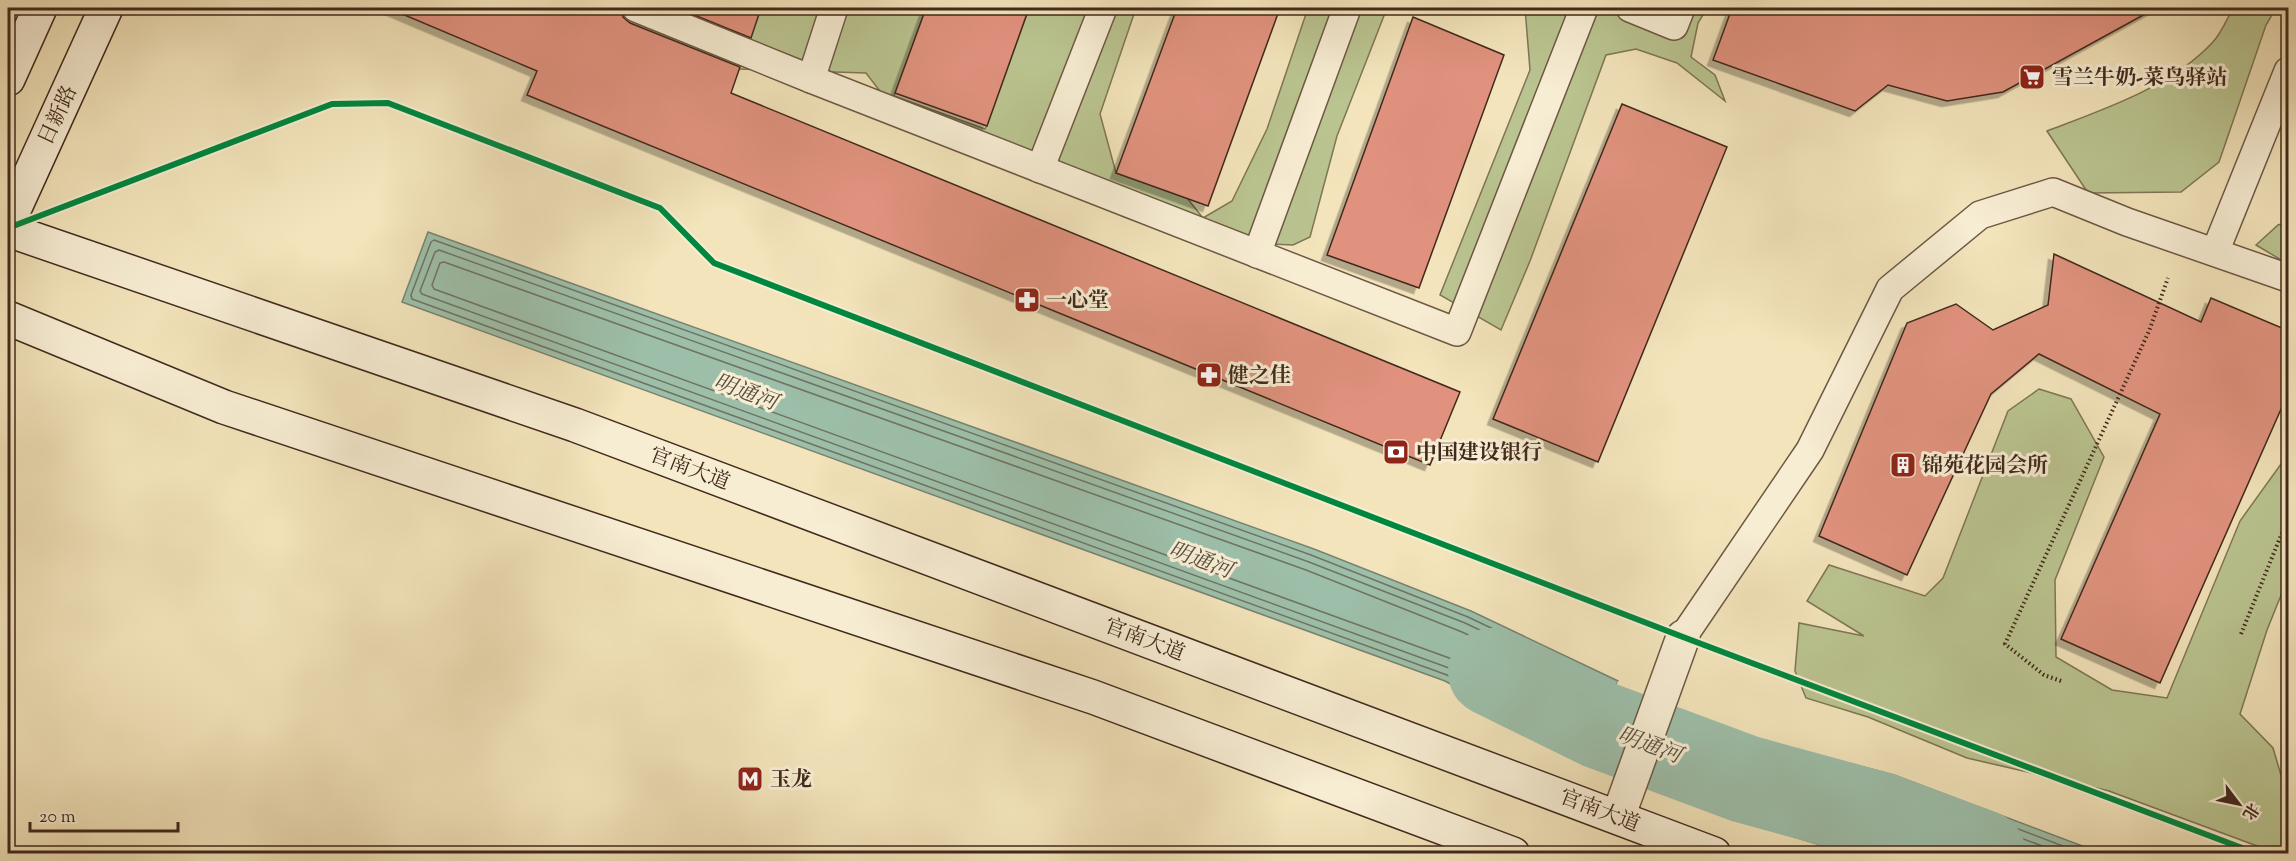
<svg xmlns="http://www.w3.org/2000/svg" width="2296" height="861" font-family="'Sorts Mill Goudy','Noto Serif SC',serif">
<style>
.green{fill:#bac490;stroke:#7e7656;stroke-width:1.5}
.water{fill:#9dbfaa;stroke:#788371;stroke-width:1.5}
.pier{fill:#f3e4bb}
.lines{fill:none;stroke-linecap:round;stroke-linejoin:round}
.shore{stroke:#6f7463;stroke-width:1.5}
.river{stroke:#9dbfaa;stroke-width:88}
.building{fill:#e0927e;stroke:#41291c;stroke-width:1.5;filter:url(#shadow)}
.service-casing{stroke:#6e5844;stroke-width:30}
.minor-casing{stroke:#6e5844;stroke-width:36}
.secondary-casing{stroke:#41291c;stroke-width:36}
.path{stroke:#41291c;stroke-width:4;stroke-dasharray:1.5 3;stroke-linecap:butt}
.service{stroke:#f7edd3;stroke-width:27}
.minor{stroke:#f7edd3;stroke-width:33}
.secondary{stroke:#f7edd3;stroke-width:33}
.cycleway-casing{stroke:#f7edd3;stroke-width:10}
.cycleway{stroke:#00873e;stroke-width:6}
.labels{text-anchor:middle;stroke-width:6;stroke-linejoin:round;paint-order:stroke}
.poi-label{font-size:21px;font-weight:bold;fill:#41291c;stroke:#f7edd3;text-anchor:start}
.street-label{font-size:21px;fill:#41291c;stroke:#f7edd3}
.water-label{font-size:22px;font-style:italic;fill:#584e40;stroke:#f7edd3}
</style>
<defs>
<filter id="shadow"><feDropShadow dx="-5.5" dy="5.5" stdDeviation="0" flood-color="#0004"/></filter>
</defs>
<rect width="100%" height="100%" fill="#f3e4bb"/>
<filter id="stains"><feTurbulence type="fractalNoise" baseFrequency=".00333" numOctaves="4"/><feColorMatrix values="0 0 0 0 .2 0 0 0 0 .09 0 0 0 0 .02 0 0 0 .5 -.17"/></filter>
<radialGradient id="worn" r=".72"><stop offset=".6" stop-color="#630" stop-opacity="0"/><stop offset="1" stop-color="#630" stop-opacity=".3"/></radialGradient>
<g class="green">
<polygon points="592,8 667,8 750,37 761,9 764,8 926,8 894,96 985,129 1029,8 1136,8 1100,114 1116,173 1187,198 1203,218 1232,201 1267,129 1308,8 1387,8 1337,136 1310,237 1293,245 1251,243 1209,245 1122,216 1062,171 889,103 866,73 739,69 611,25"/>
<polygon points="1525,8 1707,8 1698,23 1691,57 1715,75 1725,101 1677,63 1636,49 1606,55 1530,261 1501,330 1440,295 1530,70"/>
<path d="M2233,8h43l-10,17 -47,137 -38,30 -93,1 -41,-62c55,-21 124,-44 165,-88 9,-9 15,-24 21,-35z"/>
<polygon points="2288,222 2288,264 2256,245 2278,225"/>
<polygon points="2039,389 2071,399 2104,457 2055,580 2056,657 2112,690 2167,698 2240,521 2281,464 2288,465 2288,578 2267,630 2240,714 2273,748 2286,792 2288,793 2288,853 2276,853 2109,791 1967,758 1868,717 1806,698 1795,671 1799,623 1864,636 1807,601 1829,565 1925,596 1943,578 2008,411"/>
</g>
<g class="water">
<polygon points="428,232 1314,549 1471,611 1618,681 1588,759 1445,681 402,302"/>
<polygon points="1762,740 1894,775 2101,853 1846,853 1733,818"/>
</g>
<g class="pier">
<polygon points="1618,681 1621,682 1591,760 1588,759"/>
<polygon points="1759,739 1762,740 1733,818 1730,817"/>
</g>
<g class="lines">
<g class="shore">
<polygon points="434,240 1311,555 1468,617 1609,684 1586,747 1582,749 1447,675 412,299 411,295 431,242"/>
<polygon points="439,250 1309,562 1465,623 1599,687 1600,691 1582,736 1578,738 1449,668 422,294 420,291 435,252"/>
<polygon points="444,262 1306,570 1462,632 1588,692 1589,695 1578,724 1574,725 1452,659 434,289 432,285 440,263"/>
<polyline points="1843,854 1842,848 1839,845 1742,814 1766,748 1892,781 2084,854"/>
<polyline points="1851,854 1849,844 1843,838 1752,809 1770,758 1890,788 2063,854"/>
<polyline points="1860,854 1857,840 1846,830 1764,804 1763,801 1776,769 1887,797 2037,854"/>
</g>
<polyline class="river" points="1492,672 1600,725 1745,779 1880,816 1982,854"/>
</g>
<g class="building">
<polygon points="388,8 621,8 623,17 630,23 740,67 731,93 1460,392 1430,465 527,95 537,71"/>
<polygon points="677,8 761,8 751,38"/>
<polygon points="926,8 1029,8 987,126 895,93"/>
<polygon points="1177,8 1280,8 1208,206 1116,173"/>
<polygon points="1732,8 2156,8 2003,92 1947,101 1888,85 1855,111 1713,60"/>
<polygon points="1413,17 1504,55 1419,288 1327,255"/>
<polygon points="1622,104 1727,147 1598,462 1493,419"/>
<polygon points="2054,254 2201,322 2211,298 2289,331 2289,391 2160,683 2061,639 2160,414 2039,354 1991,394 1907,575 1819,536 1907,323 1956,304 1993,330 2048,305"/>
</g>
<g class="lines">
<g class="service-casing">
<g id="service">
<polyline points="636,8 811,79 1457,332 1584,8"/>
<polyline points="1630,8 1674,26 1681,8"/>
<polyline points="811,79 834,8"/>
<polyline points="1040,169 1103,8"/>
<polyline points="2215,252 2288,71"/>
<polyline points="1257,254 1347,8"/>
<polyline points="1683,637 1810,450 1890,289 1980,215 2053,192 2127,222 2288,278"/>
</g>
</g>
<g class="minor-casing">
<polyline id="minor" points="1618,817 1683,637"/>
</g>
<g class="secondary-casing">
<g id="secondary">
<polyline points="8,79 40,8"/>
<polyline points="8,223 106,8"/>
<polyline points="8,230 575,425 1714,854"/>
<polyline points="8,318 224,407 1093,697 1513,854"/>
</g>
</g>
<g class="path">
<polyline points="2241,634 2288,518"/>
<polyline points="2061,681 2044,675 2005,644 2149,331 2168,278"/>
</g>
<use href="#service" class="service"/>
<use href="#minor" class="minor"/>
<use href="#secondary" class="secondary"/>
<g class="cycleway-casing">
<polyline id="cycleway" points="8,228 332,104 388,103 660,208 714,263 1683,637 2258,854"/>
</g>
<use href="#cycleway" class="cycleway"/>
</g>
<defs>
<g id="supermarket-square" transform="scale(1.35)"><rect x="-9" y="-9" width="18" height="18" rx="4" fill="#8f2418" stroke="#f7edd3"/><path d="M-6-5.5h2.5l.6 2H6L4.5 2H-2.5L-4.4-4H-6ZM-1.5 3.2a1.3 1.3 0 1 0 .1 0ZM3 3.2a1.3 1.3 0 1 0 .1 0Z" fill="#fff"/></g>
<g id="pharmacy-square" transform="scale(1.35)"><rect x="-9" y="-9" width="18" height="18" rx="4" fill="#8f2418" stroke="#f7edd3"/><path d="M-2-6h4v4h4v4h-4v4h-4v-4h-4v-4h4Z" fill="#fff"/></g>
<g id="bank-square" transform="scale(1.35)"><rect x="-9" y="-9" width="18" height="18" rx="4" fill="#8f2418" stroke="#f7edd3"/><path d="M-6-4H6V4H-6ZM0-2.3a2.3 2.3 0 1 0 0 4.6a2.3 2.3 0 1 0 0-4.6Z" fill="#fff"/></g>
<g id="building-square" transform="scale(1.35)"><rect x="-9" y="-9" width="18" height="18" rx="4" fill="#8f2418" stroke="#f7edd3"/><path d="M-4-6H4V6H1V3H-1V6H-4ZM-2.5-4.3h1.7v1.8h-1.7ZM.8-4.3h1.7v1.8H.8ZM-2.5-1h1.7V.8h-1.7ZM.8-1h1.7V.8H.8Z" fill="#fff"/></g>
<g id="metro-square" transform="scale(1.35)"><rect x="-9" y="-9" width="18" height="18" rx="4" fill="#8f2418" stroke="#f7edd3"/><path d="M-5.5 5V-5H-3L0 0L3-5H5.5V5H3V-.5L0 4L-3-.5V5Z" fill="#fff"/></g>
</defs>
<g fill-rule="evenodd">
<use href="#supermarket-square" x="2032" y="77"/>
<use href="#pharmacy-square" x="1027" y="300"/>
<use href="#pharmacy-square" x="1209" y="375"/>
<use href="#bank-square" x="1396" y="452"/>
<use href="#building-square" x="1903" y="465"/>
<use href="#metro-square" x="750" y="779"/>
</g>
<g class="labels">
<g class="poi-label">
<text x="2052" y="84">雪兰牛奶-菜鸟驿站</text>
<text x="1046" y="307">一心堂</text>
<text x="1228" y="382">健之佳</text>
<text x="1416" y="459">中国建设银行</text>
<text x="1922" y="472">锦苑花园会所</text>
<text x="770" y="786">玉龙</text>
</g>
<g class="street-label">
<text transform="translate(57 115) rotate(-65)" y="7">日新路</text>
<text transform="translate(690 468) rotate(21)" y="7">官南大道</text>
<text transform="translate(1145 639) rotate(21)" y="7">官南大道</text>
<text transform="translate(1600 810) rotate(21)" y="7">官南大道</text>
</g>
<g class="water-label">
<text transform="translate(746 391) rotate(20)" y="8">明通河</text>
<text transform="translate(1201 559) rotate(20)" y="8">明通河</text>
<text transform="translate(1650 744) rotate(20)" y="8">明通河</text>
</g>
</g>
<rect width="2296" height="861" fill="none" stroke="#f3e4bb" stroke-width="30"/>
<rect x="9" y="9" width="2278" height="843" fill="none" stroke="#41291c" stroke-width="3"/>
<rect x="15" y="15" width="2266" height="831" fill="none" stroke="#41291c" stroke-width="1.5"/>
<g transform="translate(2239 804) rotate(122)" stroke="#f7edd3" stroke-width="4.5" paint-order="stroke">
<path d="M0-4.5L10 22L0 15L-10 22Z" fill="#41291c"/>
<text y="-9" font-size="16" font-weight="bold" text-anchor="middle" fill="#41291c">北</text>
</g>
<path d="M30 822v9h148v-9" fill="none" stroke="#41291c" stroke-width="3"/>
<text x="39" y="822" font-size="18" fill="#41291c" stroke="#f7edd3" stroke-width="4.5" paint-order="stroke">20 m</text>
<rect width="100%" height="100%" filter="url(#stains)"/>
<rect width="100%" height="100%" fill="url(#worn)"/>
</svg>
